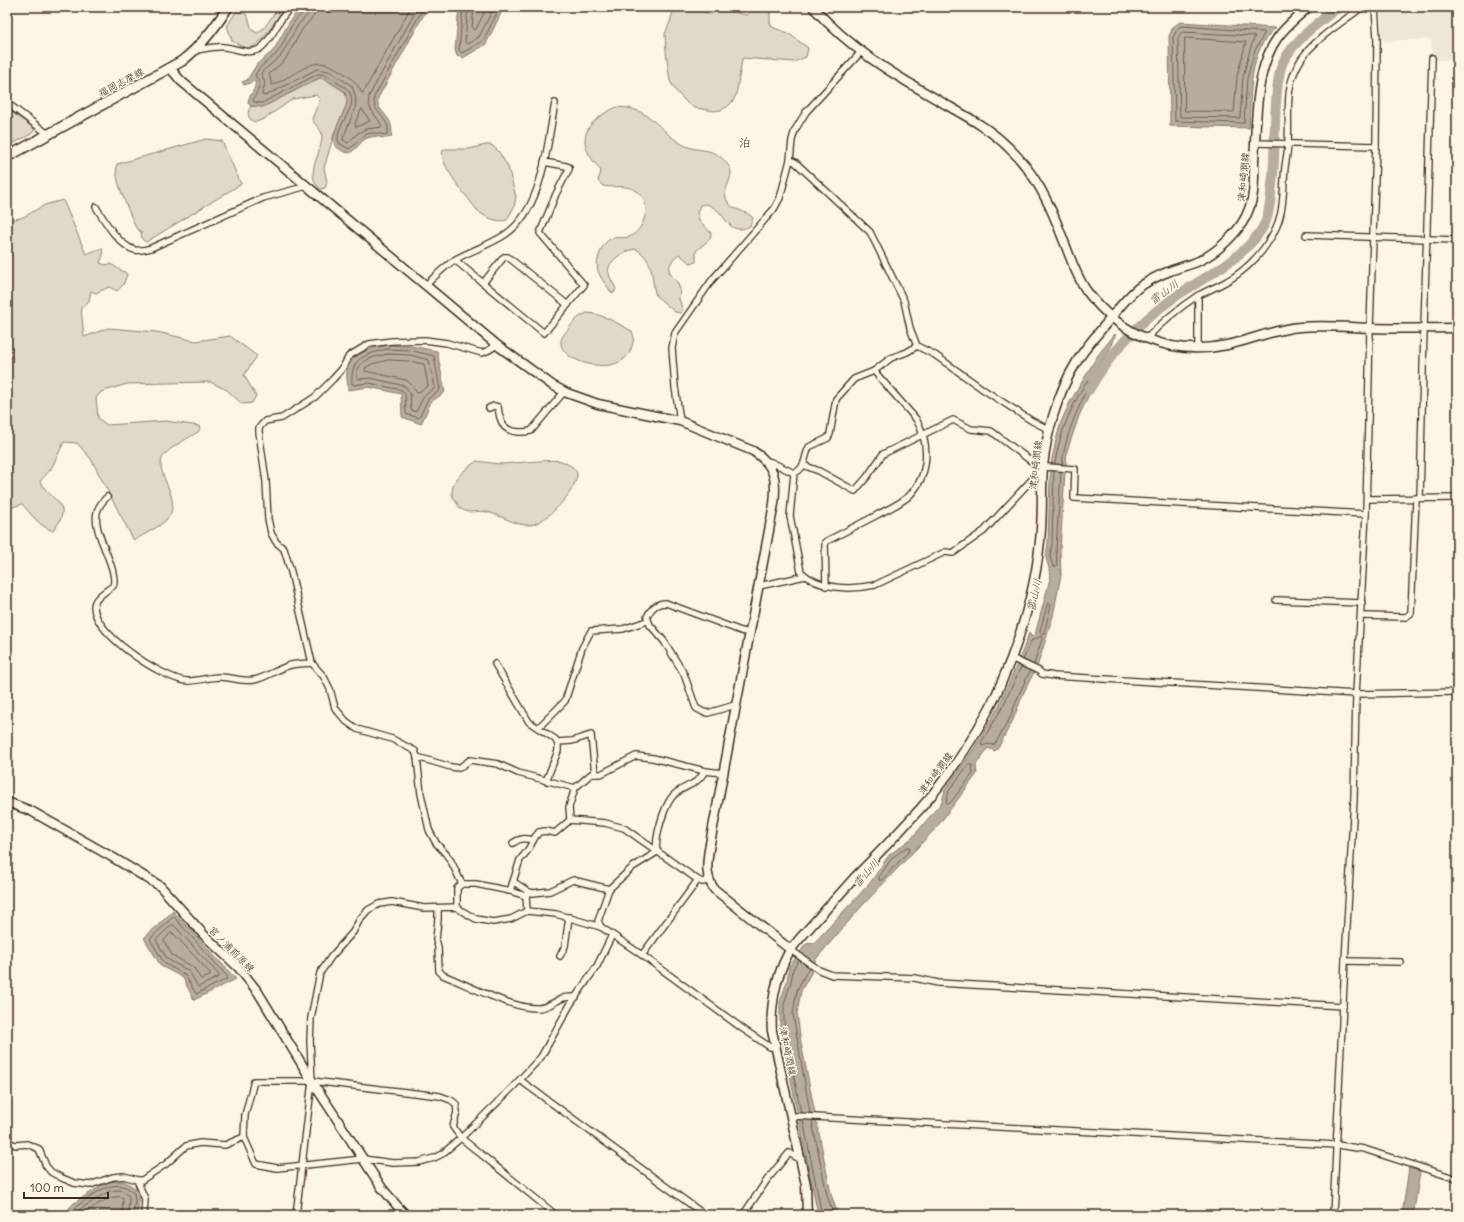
<svg xmlns="http://www.w3.org/2000/svg" width="1464" height="1222" font-family="Delius,'Klee One',sans-serif">
<style>
.built{fill:#eee6d6}
.green{fill:#e0d8c8;stroke:#8e8173}
.water{fill:#b7ad9e;stroke:#85796b}
.lines{fill:none;stroke-linecap:round;stroke-linejoin:round}
.shore{stroke:#6d5e51;stroke-width:1}
.river{stroke:#b7ad9e;stroke-width:10}
.street-casing{stroke:#3b2a1e;stroke-width:8}
.secondary-casing{stroke:#3b2a1e;stroke-width:11}
.primary-casing{stroke:#3b2a1e;stroke-width:12}
.street{stroke:#fcf5e5;stroke-width:5.5}
.secondary{stroke:#fcf5e5;stroke-width:8}
.primary{stroke:#fcf5e5;stroke-width:9}
.labels{text-anchor:middle;stroke-width:3;stroke-linejoin:round;paint-order:stroke}
.street-label{font-size:10px;fill:#3b2a1e;stroke:#fcf5e5}
.water-label{font-size:11px;font-style:italic;fill:#605144;stroke:#fcf5e5}
.quarter-label{font-size:12px;fill:#3b2a1e;stroke:#fcf5e5}
</style>
<rect width="100%" height="100%" fill="#fcf5e5"/>
<filter id="ink" filterUnits="userSpaceOnUse"><feTurbulence type="fractalNoise" baseFrequency=".025" numOctaves="2"/><feDisplacementMap in="SourceGraphic" scale="8" xChannelSelector="R" yChannelSelector="G"/><feConvolveMatrix kernelMatrix="1 2 1 2 8 2 1 2 1" color-interpolation-filters="sRGB"/></filter>
<g filter="url(#ink)">
<polygon class="built" points="1380,7 1457,7 1457,60 1433,60 1431,39 1383,41"/>
<g class="green">
<path d="M279,7h6c-7,9 -25,40 -35,41 -7,0 -13,-4 -18,-7l-5,-15 9,-14 9,1 3,4 4,13 5,3 7,-5z"/>
<path d="M674,7h27l5,6 5,1c3,-2 6,-4 9,-5 10,-4 18,7 28,6l1,-8h21v16l2,4 16,6 20,15 -2,9 -12,5 -51,-4 -1,2 -6,35 -3,6 -6,6 -6,3 -6,1 -20,-3 -8,-5 -11,-12 -6,-10 -4,-29 -1,-18 5,-12z"/>
<path d="M320,78l5,1 20,13 3,8 -2,6 -11,25 -11,37 3,14 -2,6 -5,1c-17,-16 3,-36 2,-54 -1,-7 -7,-9 -10,-16l8,-20 -4,-4 -23,4 -29,20 -8,3c-8,-1 -10,-10 -5,-16l12,1z"/>
<path d="M617,107c35,1 39,22 65,37 16,10 31,0 46,21 10,12 -9,24 0,37 5,9 18,8 25,16l-3,8c-20,10 -22,-7 -34,-17 -3,-2 -6,-3 -9,-5l-7,1 -3,8 2,7 12,13 -1,6 -14,12v11l-6,1 -11,-9c-6,5 -10,9 -10,18l8,10 3,7 -1,10 4,11 -3,3 -5,-1 -19,-16c-6,-18 0,-35 -20,-47 -10,1 -31,12 -27,25 1,5 5,10 7,15l-2,4 -3,-1c-12,-18 -19,-22 -9,-44 3,-4 5,-9 11,-10 7,-1 14,1 20,-3 16,-12 19,-41 -3,-47 -9,-3 -18,0 -27,-2l-5,-5 3,-10c-5,-7 -11,-13 -14,-21 -9,-21 13,-36 30,-43z"/>
<polygon points="7,109 34,128 34,131 31,134 7,147"/>
<path d="M206,139l16,2 19,43 -95,58 -4,-3 -1,-7 -5,-4c-6,-15 -23,-49 -19,-64z"/>
<path d="M486,145h6l7,7 9,15 8,30 -2,10 -7,13c-10,3 -23,-3 -30,-10 -8,-11 -40,-47 -34,-60l2,-1h24z"/>
<path d="M63,200l23,54 16,-6 1,7 -3,8 5,2 5,-1c6,2 9,7 15,8l2,3 -4,10 -6,6 -8,-4 -13,6 -5,-2 -2,10 -8,7 3,29 24,-9 49,4 39,9 34,-5 27,20 -13,19 12,21 -4,7 -10,1 -15,-14 -17,-8 -83,2 -26,8 -5,6 2,20 9,7 59,-4 33,5 1,3 -2,3c-8,5 -28,16 -33,22 -16,17 22,45 1,66 -8,8 -22,14 -31,20l-2,-1 -42,-80 -14,-16 -13,-1 -13,27 -11,12c10,21 36,21 13,50 -14,-5 -21,-16 -31,-27l-15,5v-290c17,2 24,-8 38,-14 5,-2 12,-3 18,-5z"/>
<path d="M587,313c17,1 31,11 45,18 3,6 1,12 -1,18 -9,29 -68,15 -70,-5 -1,-6 4,-11 8,-16 5,-7 10,-12 18,-15z"/>
<path d="M477,461c9,1 18,3 27,3 11,-1 49,-5 57,-3 5,2 16,7 16,13 0,16 -30,49 -47,51 -14,1 -29,-10 -43,-13 -8,-2 -18,2 -24,-2 -3,-1 -5,-5 -6,-7 -15,-15 7,-34 20,-42z"/>
</g>
<g class="water">
<path d="M302,7h126l-50,91c-3,15 18,17 13,39 -8,3 -12,-2 -20,0 -9,1 -13,11 -21,16l-6,-1 -9,-6 -2,-6 2,-9 11,-25 1,-6 -2,-8 -20,-13 -6,-1 -56,29 -12,-1 -3,-3c0,-8 9,-13 7,-22l-11,4 -2,-3 5,-2 10,-16 16,-13 18,-32z"/>
<polygon points="459,7 504,7 486,44 463,58 457,56 455,50"/>
<path d="M1180,22l96,6c-28,21 -25,68 -27,100l-79,-2 -1,-90 4,-9z"/>
<polygon points="1115,334 1116,335 1113,339 1110,349 1098,367 1093,386 1079,416 1067,451 1065,472 1060,550 1061,575 1053,616 1038,664 1023,694 1013,720 999,746 995,751 988,748 976,765 977,774 936,828 861,907 816,959 811,973 801,991 797,1013 801,1043 831,1194 838,1215 818,1215 780,1026 780,1003 787,981 789,967 806,944 814,943 870,883 889,855 912,838 942,802 945,790 973,750 999,706 1023,650 1029,633 1032,637 1035,635 1051,575 1046,558 1048,543 1050,479 1052,459 1056,440 1061,422 1070,402 1098,355"/>
<path d="M387,345l24,1 26,5 8,41 -14,10 -10,22 -19,-7 -1,-23 -32,-7 -21,3c0,-6 -2,-13 -1,-19 4,-19 24,-22 40,-26z"/>
<polygon points="173,911 236,979 194,1000 183,978 161,966 144,938"/>
<polygon points="1409,1168 1420,1171 1414,1211 1426,1215 1402,1215"/>
<polygon points="124,1181 138,1190 139,1201 137,1215 69,1215 69,1208 74,1203 107,1182"/>
</g>
<g class="lines">
<g class="shore">
<path d="M305,7c-1,6 -7,10 -11,15 -7,9 -10,24 -18,32 -8,8 -17,11 -21,22 9,9 1,16 -2,25l1,1 8,1 56,-29c8,0 13,4 20,9 3,2 8,4 10,7 14,17 -16,36 -9,53l10,6c16,-11 13,-20 36,-14l3,-2c3,-14 -17,-21 -14,-36l50,-90"/>
<path d="M310,7l-1,6 -11,12 -17,31 -17,14 -3,3 4,10 -3,12 3,1 52,-27 12,2 23,15 4,12 -1,11 -12,29v2l5,3 10,-10 8,-4 16,-2c-4,-12 -16,-17 -13,-31l49,-89"/>
<path d="M316,7l-2,9 -11,12 -18,32 -16,14 3,11c4,-1 9,-4 14,-7 24,-12 31,-23 56,-6 9,6 15,10 19,20l2,1 48,-86"/>
<polyline points="463,7 459,50 462,53 483,41 500,7"/>
<polyline points="468,7 465,42 467,44 479,37 494,7"/>
<polyline points="474,7 472,28 474,30 476,29 487,7"/>
<polygon points="1181,26 1264,32 1264,34 1255,50 1247,78 1244,123 1175,121 1173,37 1177,30"/>
<polygon points="1183,32 1255,36 1250,49 1243,77 1240,118 1180,117 1178,38 1181,33"/>
<polygon points="1185,38 1246,42 1237,76 1234,112 1185,111"/>
<polygon points="362,109 370,121 356,127 355,124"/>
<path d="M387,349l23,1 24,6 6,34 -12,9 -9,19 -13,-4 -1,-20 -3,-4 -33,-7 -15,2 -2,-1c-2,-27 13,-29 35,-35z"/>
<path d="M388,354l22,1 19,5 6,28 -11,8 -8,16 -5,-2 -1,-17 -5,-7 -34,-8 -12,1 -2,-1c-2,-18 17,-21 31,-24z"/>
<polygon points="389,360 409,361 424,364 428,386 417,393 412,385 406,380 365,371 365,368 372,364"/>
<path d="M1055,464c4,-30 16,-57 31,-82l3,-1v4c-12,25 -24,51 -27,79"/>
<polyline points="1054,471 1052,543 1050,557 1053,566 1055,567 1057,565 1056,549 1061,472"/>
<polygon points="1048,603 1051,605 1044,633 1041,634 1040,632"/>
<polyline points="1023,660 1031,641 1041,636 1042,639 1034,664"/>
<polyline points="1021,667 1002,708 981,743 982,746 988,744 993,745 995,744 1010,718 1020,692 1030,671"/>
<polygon points="969,764 972,765 973,774 950,803 948,804 946,802 949,791"/>
<polygon points="907,847 909,847 910,850 882,880 879,880 879,877 892,858"/>
<polygon points="174,917 227,976 227,979 196,994 185,975 164,963 150,939 172,918"/>
<polygon points="172,925 174,925 219,975 219,977 198,987 189,971 167,959 156,940"/>
<polygon points="171,933 174,934 210,973 210,976 201,979 193,967 172,955 164,941"/>
<polyline points="799,960 793,969 791,982 784,1004 784,1026 801,1113"/>
<polyline points="809,967 797,990 793,1014 810,1113"/>
<polyline points="803,1120 822,1215"/>
<polyline points="812,1121 827,1195 834,1215"/>
<path d="M72,1215l1,-5 4,-4c17,-11 38,-32 57,-13l1,8 -2,14"/>
<polyline points="78,1215 80,1209 109,1191 121,1190 129,1196 128,1215"/>
<path d="M84,1215c6,-7 30,-23 39,-17l-1,17"/>
</g>
<path class="river" d="M1089,390c21,-37 48,-66 83,-91 30,-21 79,-43 94,-78 5,-14 5,-31 7,-45 3,-33 0,-67 6,-100 1,-4 2,-10 4,-14 13,-24 35,-39 56,-55"/>
<g class="street-casing">
<g id="street">
<path d="M196,50c9,-1 19,-4 28,-3 14,1 29,11 40,-2 11,-12 15,-27 27,-38"/>
<polyline points="7,103 48,134"/>
<polyline points="1255,143 1376,146"/>
<polyline points="790,160 795,162 870,232 904,301 910,328 917,346 935,355 984,390 1032,421 1050,430"/>
<path d="M96,207c8,13 23,39 39,43 6,1 10,0 16,-2l112,-50 44,-12"/>
<polyline points="1306,235 1457,240"/>
<polyline points="455,260 544,333 584,285 540,233 556,194 569,169 569,167 566,166 544,162"/>
<polyline points="483,283 504,257 508,257 568,305"/>
<path d="M426,285c9,-9 19,-19 30,-26 16,-9 34,-14 50,-25 37,-25 41,-89 49,-131"/>
<polyline points="1198,296 1198,348"/>
<path d="M1146,339c16,-17 31,-30 51,-43 9,-5 20,-9 30,-15 15,-8 32,-24 41,-39 18,-26 14,-46 17,-75 1,-8 3,-16 3,-24 2,-33 -5,-56 14,-85 14,-20 41,-36 60,-51"/>
<path d="M489,408l5,-2 4,1c1,5 1,9 3,13 3,13 19,13 30,11l33,-39"/>
<polyline points="680,421 675,387 672,348 675,333 712,280 774,209 780,198 790,160 792,140 795,130 806,112 861,52"/>
<polyline points="765,461 771,462 794,473"/>
<polyline points="803,465 819,471 855,491 867,477 883,454 953,420 971,429 991,431 1035,464 1043,468"/>
<path d="M794,473l-4,43 11,56c19,18 50,18 74,13l70,-33 8,1 31,-22 53,-57 6,-6 4,-1 28,2 -1,29 292,16"/>
<path d="M794,473c12,-4 10,-16 15,-26l19,-9 2,-4 6,-35 18,-20 20,-8 17,-13 16,-6 10,-6"/>
<path d="M107,497c-3,3 -6,6 -8,10 -10,17 11,48 14,66 1,5 2,9 0,13 -5,4 -15,9 -18,16 -10,27 69,78 92,79 12,0 22,-4 33,-4 11,0 23,5 34,3 11,-2 20,-9 31,-13 8,-4 18,-3 27,-4"/>
<polyline points="1420,498 1424,328 1432,58"/>
<polyline points="1367,499 1457,498"/>
<polyline points="759,586 805,576"/>
<path d="M826,586l-1,-44c17,-9 35,-18 52,-27 11,-6 23,-11 32,-19 21,-21 21,-53 7,-77l-42,-48"/>
<polyline points="1276,600 1362,603"/>
<polyline points="1361,616 1406,617 1411,613 1416,498"/>
<polyline points="1011,658 1039,671 1042,674 1054,676 1356,694 1457,692"/>
<polyline points="495,664 529,722 555,739 558,744 558,751 546,781"/>
<path d="M735,705l-27,8 -5,-1 -7,-4 -12,-34 -20,-33 -14,-16 -3,-8c4,-9 9,-14 19,-14l75,28 9,2"/>
<polyline points="538,728 565,701 582,648 591,631 623,629 647,621"/>
<polyline points="557,742 572,741 591,735 595,774"/>
<polyline points="417,757 451,767 459,768 470,760 498,764 518,773 575,788"/>
<polyline points="570,820 569,807 575,788 591,774 601,774 636,756 653,758 705,771 723,773"/>
<path d="M513,843c7,-5 11,-5 20,-3"/>
<path d="M657,852c-3,-14 8,-51 19,-59 12,-9 20,-7 29,-22"/>
<polyline points="514,882 529,892 533,893 550,891 573,880 609,889"/>
<polyline points="462,884 451,861 446,854 436,843 429,830 421,794 417,757 415,751 392,739 357,729 346,721 335,708 330,689 324,677 312,663 291,572 284,549 276,542 271,533 268,519 266,481 259,432 259,428 265,421 282,418 315,397 333,379 342,369 349,356 369,344 392,341 425,340 447,343 482,353 489,350 497,345"/>
<polyline points="510,891 526,896 529,892"/>
<polyline points="526,896 527,911"/>
<polyline points="457,907 457,888 462,884 476,884 510,891 520,860 528,850 535,837 539,832 545,831 555,833 570,820 605,823 624,828 698,880 702,882 709,881"/>
<path d="M438,908v11l-2,21 2,7 1,24 4,4c25,10 69,34 95,33 10,0 17,-7 25,-10 4,-1 9,-1 13,-1"/>
<polyline points="601,927 598,921 609,889 633,867 657,852"/>
<polyline points="791,950 819,970 832,975 915,978 938,983 1343,1006"/>
<polyline points="642,955 698,880"/>
<polyline points="560,956 565,946 569,917"/>
<polyline points="1345,961 1401,962"/>
<polyline points="520,1080 705,1215"/>
<polyline points="792,1118 796,1116 1337,1145 1364,1149 1457,1179"/>
<polyline points="7,1142 16,1145 27,1144 39,1149 46,1166 51,1172 62,1178 74,1183 90,1185 113,1177 124,1176 137,1180 142,1180 166,1164 186,1146 200,1143 225,1145 244,1137"/>
<polyline points="137,1180 145,1199 144,1215"/>
<polyline points="296,1215 312,1081 310,1041 311,1018 320,973 331,957 353,932 360,919 368,910 379,904 392,902 424,908 457,907 462,911 476,919 493,922 511,919 527,911 556,914 601,927 642,955 743,1029 770,1047 776,1047"/>
<polyline points="556,1215 461,1138 453,1127 457,1112 456,1104 451,1100 440,1096 312,1081 254,1081 245,1115 244,1137 256,1164 277,1168 363,1159 393,1163 419,1162 434,1158 442,1154 461,1138 513,1087 541,1057 570,1005 597,966 612,935"/>
<polyline points="743,1215 767,1180 789,1153 796,1157 799,1155"/>
<polyline points="1333,1215 1345,961 1354,799 1356,694 1366,514 1370,328 1376,146 1377,38 1375,7"/>
</g>
</g>
<g class="secondary-casing">
<g id="secondary">
<path d="M813,7c36,41 78,66 125,93 24,14 50,27 70,47 27,25 42,57 55,92 7,17 12,35 23,51 33,45 85,67 141,55 25,-5 47,-16 73,-18 23,-2 46,0 69,1 29,1 59,0 88,0"/>
<path d="M170,68l11,13 151,126 165,138 55,40 15,8 31,11 82,17 73,30c22,14 24,28 21,53l-65,345c-2,15 -4,26 5,40l77,61"/>
<polyline points="7,802 31,811 112,857 160,886 204,935 239,968 258,992 312,1081 382,1188 399,1208 406,1215"/>
<path d="M807,1215l-1,-30 -34,-154c-2,-24 4,-55 16,-77 6,-10 15,-19 23,-28 15,-17 30,-33 45,-50 17,-17 35,-35 51,-53 32,-33 60,-73 82,-114 9,-16 15,-33 22,-50 15,-40 25,-76 29,-118 3,-25 1,-49 3,-74 3,-33 15,-75 33,-104 9,-16 22,-29 33,-43 9,-11 18,-23 29,-32 10,-7 21,-13 32,-17 10,-4 20,-6 29,-10 20,-10 43,-31 50,-52 6,-15 5,-33 5,-48 3,-40 0,-91 24,-124 9,-12 20,-21 31,-30"/>
</g>
</g>
<g class="primary-casing">
<path id="primary" d="M7,157l175,-96c19,-15 33,-33 46,-54"/>
</g>
<use href="#street" class="street"/>
<use href="#secondary" class="secondary"/>
<use href="#primary" class="primary"/>
</g>
</g>
<g class="labels">
<g class="street-label">
<text transform="translate(121 82) rotate(-28)" y="4">福岡志摩線</text>
<text transform="translate(1243 177) rotate(-85)" y="4">津和崎潤線</text>
<text transform="translate(1035 465) rotate(-83)" y="4">津和崎潤線</text>
<text transform="translate(935 773) rotate(-53)" y="4">津和崎潤線</text>
<text transform="translate(232 949) rotate(45)" y="4">宮ノ浦前原線</text>
<text transform="translate(788 1051) rotate(78)" y="4">津和崎潤線</text>
</g>
<g class="water-label">
<text transform="translate(1164 292) rotate(-36)" y="4">雷山川</text>
<text transform="translate(1034 595) rotate(-77)" y="4">雷山川</text>
<text transform="translate(866 873) rotate(-48)" y="4">雷山川</text>
</g>
<g class="quarter-label">
<text x="745" y="147">泊</text>
</g>
</g>
<rect width="1464" height="1222" fill="none" stroke="#fcf5e5" stroke-width="24"/>
<rect x="12" y="12" width="1440" height="1198" fill="none" stroke="#3b2a1e" stroke-width="1.5" filter="url(#ink)"/>
<path d="M24 1192v6h84v-6" fill="none" stroke="#3b2a1e" stroke-width="2"/>
<text x="30" y="1192" font-size="12" fill="#3b2a1e" stroke="#fcf5e5" stroke-width="3" paint-order="stroke">100 m</text>
</svg>
